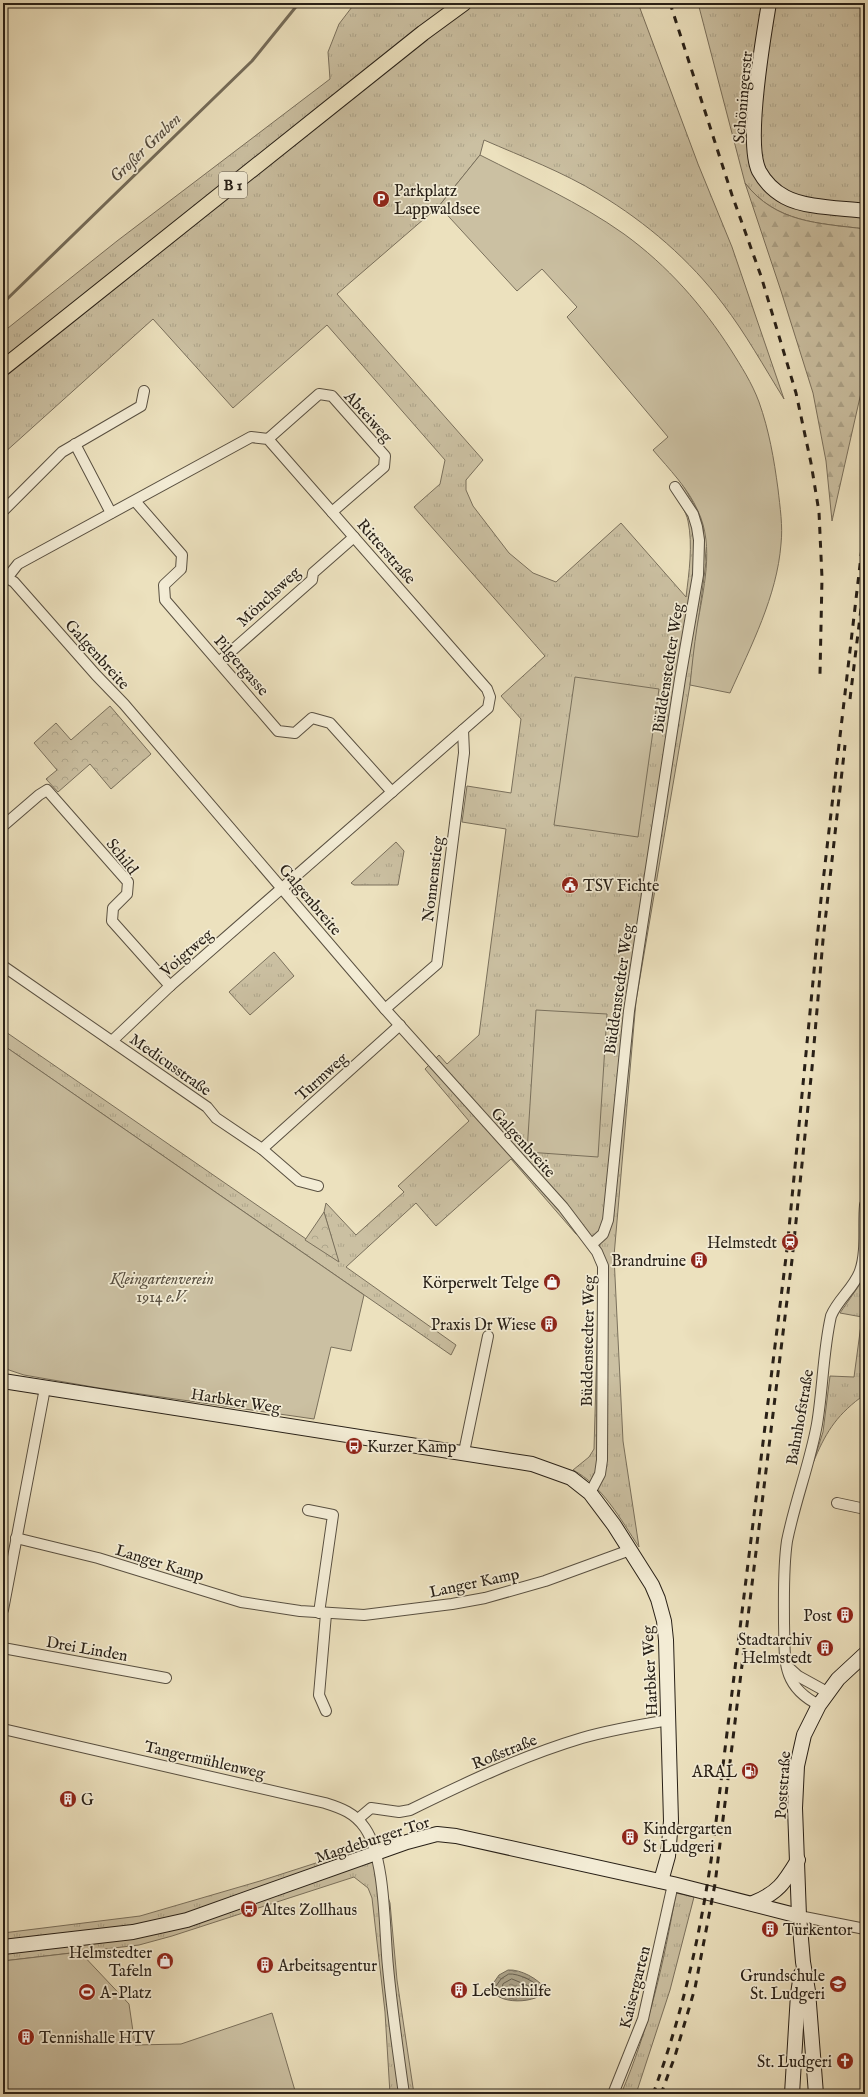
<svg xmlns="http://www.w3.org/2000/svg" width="868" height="2097" font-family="'IM FELL English',serif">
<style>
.grass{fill:url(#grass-tufts);stroke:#7a705c}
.forest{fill:url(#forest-firs);stroke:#7a705c}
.park{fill:url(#park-crowns);stroke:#7a705c}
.garden{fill:#cbc0a2;stroke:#7a705c}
.water{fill:url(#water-ripples);stroke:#756c59}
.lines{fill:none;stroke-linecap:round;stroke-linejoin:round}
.shore{stroke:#68604e;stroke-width:1}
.stream{stroke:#756c59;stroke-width:3}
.minor-casing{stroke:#595041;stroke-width:12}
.secondary-casing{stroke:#282017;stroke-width:16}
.primary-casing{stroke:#282017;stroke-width:17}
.minor{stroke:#f3ecd5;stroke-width:10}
.secondary{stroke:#f3ecd5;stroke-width:14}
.primary{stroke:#ece1be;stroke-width:15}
.rail{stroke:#282017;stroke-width:3;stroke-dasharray:7 7;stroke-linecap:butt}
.labels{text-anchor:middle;stroke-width:3.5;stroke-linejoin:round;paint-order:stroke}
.shield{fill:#f3ecd5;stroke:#655d50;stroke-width:1}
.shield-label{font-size:15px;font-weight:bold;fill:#282017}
.street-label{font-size:16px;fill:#282017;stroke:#f3ecd5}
.poi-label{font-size:16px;fill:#282017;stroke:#f3ecd5;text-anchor:start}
.park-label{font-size:16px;font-style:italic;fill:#595041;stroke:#f3ecd5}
.water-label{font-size:17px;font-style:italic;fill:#554c3e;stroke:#f3ecd5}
</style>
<defs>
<pattern id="grass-tufts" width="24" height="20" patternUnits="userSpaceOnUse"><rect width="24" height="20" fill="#cbc0a2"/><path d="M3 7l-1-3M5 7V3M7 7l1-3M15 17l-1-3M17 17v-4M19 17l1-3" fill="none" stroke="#aea58b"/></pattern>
<pattern id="forest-firs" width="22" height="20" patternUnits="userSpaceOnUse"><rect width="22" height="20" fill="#cbc0a2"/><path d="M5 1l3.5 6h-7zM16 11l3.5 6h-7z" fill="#aea58b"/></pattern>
<pattern id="park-crowns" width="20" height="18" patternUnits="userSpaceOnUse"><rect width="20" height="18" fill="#cbc0a2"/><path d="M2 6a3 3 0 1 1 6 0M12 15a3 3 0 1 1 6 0" fill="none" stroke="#aea58b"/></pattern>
<pattern id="water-ripples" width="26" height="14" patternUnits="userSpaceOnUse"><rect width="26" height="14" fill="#a99f85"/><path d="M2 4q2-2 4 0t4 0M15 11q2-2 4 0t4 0" fill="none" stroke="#8a816c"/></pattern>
</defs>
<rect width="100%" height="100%" fill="#ece1be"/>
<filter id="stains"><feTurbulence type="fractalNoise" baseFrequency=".005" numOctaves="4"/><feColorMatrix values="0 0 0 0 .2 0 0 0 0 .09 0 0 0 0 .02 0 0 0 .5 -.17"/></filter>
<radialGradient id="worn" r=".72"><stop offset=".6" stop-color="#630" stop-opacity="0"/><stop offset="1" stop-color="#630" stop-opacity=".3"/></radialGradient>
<g class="grass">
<path d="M355,3h283l60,161 34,83 52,152c-20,-32 -38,-65 -61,-95 -33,-44 -76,-81 -124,-110 -36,-22 -76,-37 -115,-54l-4,15 -41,51 -102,88 146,166 -17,20v10l7,16 36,47 24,20 23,9 65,-59 65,74c3,-24 7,-52 2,-76 -2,-10 -9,-19 -14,-27l9,-9 15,26 5,14 3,37 -16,123 -54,316 -22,255 9,185 16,106c-18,-27 -37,-62 -66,-77l16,-13 5,-8 6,-211 -24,-4 -65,-75 -75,67 -20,-23 -70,64 110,78 -5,10 -448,-310v-15l335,231 -14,-49 2,-9 30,32 48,-43 -6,-6 71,-65 -44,-52 14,-14 8,9 32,-29 27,-206 -44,-7 5,-36 44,7 10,-74 -20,-23 44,-40 -131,-149 26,-23 5,-24 -118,-135 -94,83 -80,-89 -150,135v-122l114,-91 213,-162 -2,-27 11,-28z"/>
<path d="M698,3h167v226c-47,-6 -89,-6 -120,-46z"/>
<polygon points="396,842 404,851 398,885 354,885 351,883"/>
<polygon points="274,952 294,976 250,1015 229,992"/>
<path d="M865,1271v100l-5,2v25c-25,19 -35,36 -47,65l10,-31 7,-56 24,1 8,-60 -22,-4 18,-26z"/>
<path d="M378,1843c6,19 4,41 12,60l7,77 17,114h-24l-5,-82 -13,-114 -4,-10 -14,-11 -182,59 -33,9 -136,16v-28l137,-17 120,-35z"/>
<path d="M676,1893l18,4 -24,93 -34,104h-15c28,-65 43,-132 55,-201z"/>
</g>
<path class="forest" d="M745,183c31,40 73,40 120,46v146l-33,146 -6,-60 -13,-68 -32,-102z"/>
<g class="park">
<polygon points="110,706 151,754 111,789 90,764 58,792 46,779 57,770 34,743 56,723 71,740"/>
<polygon points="324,1212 339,1262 305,1240"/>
</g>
<g class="garden">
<path d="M480,155c49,25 99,47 144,79 44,32 78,71 107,116 10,16 21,33 28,52 10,28 15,57 19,87 2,18 5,37 3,55 -4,52 -30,102 -51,149l-40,-8c2,-19 4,-39 7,-58 6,-37 18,-80 1,-116 -10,-23 -29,-42 -45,-61l15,-13 -101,-120 10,-10 -35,-38 -25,22 -78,-85z"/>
<polygon points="575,677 659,689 638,837 554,825"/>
<polygon points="536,1010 607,1014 598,1157 527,1152"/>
<polygon points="3,1045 364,1295 351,1351 331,1347 314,1419 99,1388 24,1375 3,1368"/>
<polygon points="80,1952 129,2004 135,2045 181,2044 272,2013 296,2094 3,2094 3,1961"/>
</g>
<path class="water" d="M508,1970c13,-1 30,9 38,19 -4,15 -55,18 -54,-4l7,-10z"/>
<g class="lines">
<g class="shore">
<path d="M509,1974c9,-1 29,8 32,17 -8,7 -31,7 -40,3l-5,-8 5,-7z"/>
<path d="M512,1979l17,7 1,3c-8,3 -20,4 -28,-1l1,-4z"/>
</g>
<polyline class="stream" points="3,303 252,61 299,3"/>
<g class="minor-casing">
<g id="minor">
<polyline points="268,439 319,394 332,396 385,456 384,467 332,512"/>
<polyline points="75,444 111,513"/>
<polyline points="135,501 182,555 181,569 164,585 165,600 278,731 295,733 312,718 330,723 392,792"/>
<polyline points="3,511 62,452 141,406 144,391"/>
<polyline points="3,572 7,578 18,564 251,437 268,439 487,689 490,697 488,708 170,986 112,1041"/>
<polyline points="3,578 7,578 14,582 96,675 124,704 385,1009 563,1207 597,1252 603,1266 603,1275 602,1460 600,1474 590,1493"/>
<polyline points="219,662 312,580 313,573 354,537"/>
<polyline points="3,826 39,795 47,790 128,882 127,894 113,908 112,921 170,986"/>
<polyline points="3,966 207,1107 216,1118 262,1149 299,1181 318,1186"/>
<polyline points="385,1009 437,964 464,753 463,730"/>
<polyline points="262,1149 400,1025"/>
<polyline points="592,1244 603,1234 608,1220 629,1011 680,679 698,575 699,540 697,527 693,514 675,487"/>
<polyline points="464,1452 488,1336"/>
<polyline points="837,1503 865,1509"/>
<polyline points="308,1510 333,1515 319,1613"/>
<polyline points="16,1538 98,1558 241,1602 300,1611 364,1615 452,1604 485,1598 545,1581 630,1550"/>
<polyline points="3,1610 45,1388"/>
<polyline points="326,1614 319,1695 326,1711"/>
<polyline points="3,1648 166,1678"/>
<polyline points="787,1666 798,1676 827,1692"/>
<path d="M819,1705c-38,-19 -34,-45 -35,-82 0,-28 -1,-55 3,-82 8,-40 23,-78 30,-117 6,-36 6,-73 14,-108 7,-17 23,-28 29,-45 7,-20 3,-45 5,-66"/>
<path d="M3,1729l322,74c16,5 30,10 40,25 21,31 19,101 23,139 4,43 10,85 16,127"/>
<path d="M358,1819l13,-11 28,4 11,-2c55,-27 112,-54 172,-72 28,-8 57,-13 87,-18"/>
<polyline points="799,1916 865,1929"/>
<polyline points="613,2094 643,2019 673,1884"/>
</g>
</g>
<g class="secondary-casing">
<g id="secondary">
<path d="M769,3c-6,36 -24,139 -10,168 6,11 15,20 26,26 20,11 57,11 80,14"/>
<polyline points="3,1381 532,1464 571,1478 590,1493 614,1525 652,1585 658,1599 664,1621 666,1640 671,1821 668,1856 661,1881"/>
<path d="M753,1903c25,-10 31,-20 45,-43"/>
<polyline points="3,1947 133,1932 187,1920 407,1842 437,1834 456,1836 673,1884 799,1916"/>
<polyline points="792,2094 798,1994 801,1974"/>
<polyline points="816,2094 808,1991 803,1962 799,1916 795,1808 797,1766 804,1735 819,1705 838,1679 865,1654"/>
</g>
</g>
<g class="primary-casing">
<polyline id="primary" points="3,368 423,33 464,3"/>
</g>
<use href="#minor" class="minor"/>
<use href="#secondary" class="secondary"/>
<use href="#primary" class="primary"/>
<g class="rail">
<polyline points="670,3 732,195 761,276 796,393 811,463 819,512 822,578 820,674"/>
<polyline points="850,699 865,576"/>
<path d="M653,2094c29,-78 47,-158 59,-240l75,-605 34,-350 44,-377"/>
<polyline points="661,2094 675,2056 695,1988 715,1884 792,1260 812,1068 823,940 845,745"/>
</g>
</g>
<defs>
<g id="parking-disc" transform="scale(0.9)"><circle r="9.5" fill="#8f2418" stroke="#f3ecd5"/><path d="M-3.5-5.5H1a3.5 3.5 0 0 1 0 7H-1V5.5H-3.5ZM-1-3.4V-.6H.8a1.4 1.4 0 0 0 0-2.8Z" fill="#fff"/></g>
<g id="civic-disc" transform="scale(0.9)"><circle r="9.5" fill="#8f2418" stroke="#f3ecd5"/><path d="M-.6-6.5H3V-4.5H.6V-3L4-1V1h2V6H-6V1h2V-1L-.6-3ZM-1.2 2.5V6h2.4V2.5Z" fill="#fff"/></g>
<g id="station-disc" transform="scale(0.9)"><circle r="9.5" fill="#8f2418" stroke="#f3ecd5"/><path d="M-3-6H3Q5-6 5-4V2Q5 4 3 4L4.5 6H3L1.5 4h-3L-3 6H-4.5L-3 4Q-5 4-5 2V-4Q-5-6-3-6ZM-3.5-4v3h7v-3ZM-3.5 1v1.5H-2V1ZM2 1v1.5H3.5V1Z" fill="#fff"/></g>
<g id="building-disc" transform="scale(0.9)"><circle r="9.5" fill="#8f2418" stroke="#f3ecd5"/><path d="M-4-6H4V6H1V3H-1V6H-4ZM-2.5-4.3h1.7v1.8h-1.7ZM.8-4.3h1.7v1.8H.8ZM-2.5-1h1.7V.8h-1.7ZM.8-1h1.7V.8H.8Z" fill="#fff"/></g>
<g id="shop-disc" transform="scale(0.9)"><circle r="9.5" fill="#8f2418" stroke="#f3ecd5"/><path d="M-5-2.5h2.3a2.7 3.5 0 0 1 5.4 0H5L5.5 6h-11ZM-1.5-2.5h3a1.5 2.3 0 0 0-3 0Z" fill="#fff"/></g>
<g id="bus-disc" transform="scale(0.9)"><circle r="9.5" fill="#8f2418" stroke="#f3ecd5"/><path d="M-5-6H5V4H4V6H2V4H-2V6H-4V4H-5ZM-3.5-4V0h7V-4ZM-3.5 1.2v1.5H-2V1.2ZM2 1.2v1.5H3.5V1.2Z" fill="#fff"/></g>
<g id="fuel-disc" transform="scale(0.9)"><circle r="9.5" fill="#8f2418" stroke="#f3ecd5"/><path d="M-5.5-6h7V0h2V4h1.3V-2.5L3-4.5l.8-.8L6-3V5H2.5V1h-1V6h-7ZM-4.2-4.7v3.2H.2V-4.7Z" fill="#fff"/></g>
<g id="school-disc" transform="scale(0.9)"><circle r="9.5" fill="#8f2418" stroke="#f3ecd5"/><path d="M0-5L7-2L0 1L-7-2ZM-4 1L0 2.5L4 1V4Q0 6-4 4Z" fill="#fff"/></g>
<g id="stadium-disc" transform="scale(0.9)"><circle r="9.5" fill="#8f2418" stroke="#f3ecd5"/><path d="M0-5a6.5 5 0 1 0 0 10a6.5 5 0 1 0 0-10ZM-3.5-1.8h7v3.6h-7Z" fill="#fff"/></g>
<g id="church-disc" transform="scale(0.9)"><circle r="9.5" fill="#8f2418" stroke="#f3ecd5"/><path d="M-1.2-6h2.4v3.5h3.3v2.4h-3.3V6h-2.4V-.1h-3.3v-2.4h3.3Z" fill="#fff"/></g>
</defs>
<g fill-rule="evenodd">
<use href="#parking-disc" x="381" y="199"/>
<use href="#civic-disc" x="570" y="885"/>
<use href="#station-disc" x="790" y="1242"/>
<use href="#building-disc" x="699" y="1260"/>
<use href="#shop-disc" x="552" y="1282"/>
<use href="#building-disc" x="549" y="1324"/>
<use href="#bus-disc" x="354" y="1446"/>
<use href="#building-disc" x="845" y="1615"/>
<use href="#building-disc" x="825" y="1648"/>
<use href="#fuel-disc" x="750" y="1771"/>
<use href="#building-disc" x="68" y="1799"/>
<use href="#building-disc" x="630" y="1837"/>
<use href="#bus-disc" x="249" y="1909"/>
<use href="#building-disc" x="770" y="1929"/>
<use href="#shop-disc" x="165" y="1961"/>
<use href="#building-disc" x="265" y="1965"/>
<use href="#school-disc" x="838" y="1984"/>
<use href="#building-disc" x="459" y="1990"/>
<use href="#stadium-disc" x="87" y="1992"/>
<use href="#building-disc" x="26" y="2037"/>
<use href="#church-disc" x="845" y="2061"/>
</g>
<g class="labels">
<rect class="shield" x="219" y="172" width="28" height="26" rx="3"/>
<g class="shield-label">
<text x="233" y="190">B 1</text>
</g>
<g class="street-label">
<text transform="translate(742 97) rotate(-85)" y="6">Schöningerstr</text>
<text transform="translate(369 416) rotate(48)" y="6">Abteiweg</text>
<text transform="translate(387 551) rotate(49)" y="6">Ritterstraße</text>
<text transform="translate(268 596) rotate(-43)" y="6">Mönchsweg</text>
<text transform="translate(98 654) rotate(48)" y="6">Galgenbreite</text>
<text transform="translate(242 665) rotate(49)" y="6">Pilgergasse</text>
<text transform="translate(667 668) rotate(-81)" y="6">Büddenstedter Weg</text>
<text transform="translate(123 856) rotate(52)" y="6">Schild</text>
<text transform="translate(432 879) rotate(-83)" y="6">Nonnenstieg</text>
<text transform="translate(311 899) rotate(50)" y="6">Galgenbreite</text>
<text transform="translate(186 952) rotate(-41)" y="6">Voigtweg</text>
<text transform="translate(618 989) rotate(-82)" y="6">Büddenstedter Weg</text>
<text transform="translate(171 1064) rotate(35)" y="6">Medicusstraße</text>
<text transform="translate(321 1076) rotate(-42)" y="6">Turmweg</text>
<text transform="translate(524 1142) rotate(48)" y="6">Galgenbreite</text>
<text transform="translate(587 1341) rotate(-89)" y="6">Büddenstedter Weg</text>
<text transform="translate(236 1400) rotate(9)" y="6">Harbker Weg</text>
<text transform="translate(799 1417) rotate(-80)" y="6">Bahnhofstraße</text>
<text transform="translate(160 1562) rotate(17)" y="6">Langer Kamp</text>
<text transform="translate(474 1582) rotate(-12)" y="6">Langer Kamp</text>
<text transform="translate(87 1648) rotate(10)" y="6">Drei Linden</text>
<text transform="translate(649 1671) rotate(-93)" y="6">Harbker Weg</text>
<text transform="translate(504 1751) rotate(-22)" y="6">Roßstraße</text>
<text transform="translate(205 1759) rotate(13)" y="6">Tangermühlenweg</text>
<text transform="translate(782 1785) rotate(-86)" y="6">Poststraße</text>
<text transform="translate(372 1839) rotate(-18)" y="6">Magdeburger Tor</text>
<text transform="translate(634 1987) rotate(-76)" y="6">Kaisergarten</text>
</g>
<g class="poi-label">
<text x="394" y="196">Parkplatz<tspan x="394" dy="18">Lappwaldsee</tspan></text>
<text x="583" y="891">TSV Fichte</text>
<text x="777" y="1248" text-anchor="end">Helmstedt</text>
<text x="686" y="1266" text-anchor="end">Brandruine</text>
<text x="539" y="1288" text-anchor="end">Körperwelt Telge</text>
<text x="536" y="1330" text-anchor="end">Praxis Dr Wiese</text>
<text x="367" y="1452">Kurzer Kamp</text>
<text x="832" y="1621" text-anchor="end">Post</text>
<text x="812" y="1645" text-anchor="end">Stadtarchiv<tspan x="812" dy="18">Helmstedt</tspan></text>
<text x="737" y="1777" text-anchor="end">ARAL</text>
<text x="81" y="1805">G</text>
<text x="643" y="1834">Kindergarten<tspan x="643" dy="18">St Ludgeri</tspan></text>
<text x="262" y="1915">Altes Zollhaus</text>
<text x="783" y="1935">Türkentor</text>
<text x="152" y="1958" text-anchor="end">Helmstedter<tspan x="152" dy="18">Tafeln</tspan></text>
<text x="278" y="1971">Arbeitsagentur</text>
<text x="825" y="1981" text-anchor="end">Grundschule<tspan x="825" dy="18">St. Ludgeri</tspan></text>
<text x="472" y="1996">Lebenshilfe</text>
<text x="100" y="1998">A-Platz</text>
<text x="39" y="2043">Tennishalle HTV</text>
<text x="832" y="2067" text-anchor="end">St. Ludgeri</text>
</g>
<g class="park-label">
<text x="162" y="1284">Kleingartenverein<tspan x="162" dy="18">1914 e.V.</tspan></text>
</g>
<g class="water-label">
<text transform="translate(145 147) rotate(-44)" y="6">Großer Graben</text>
</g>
</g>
<rect width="868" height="2097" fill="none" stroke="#ece1be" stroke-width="16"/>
<rect x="4" y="4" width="860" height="2089" fill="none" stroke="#282017" stroke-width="2"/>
<rect x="8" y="8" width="852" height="2081" fill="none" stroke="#282017"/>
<rect width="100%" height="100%" filter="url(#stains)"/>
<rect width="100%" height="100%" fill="url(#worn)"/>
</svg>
